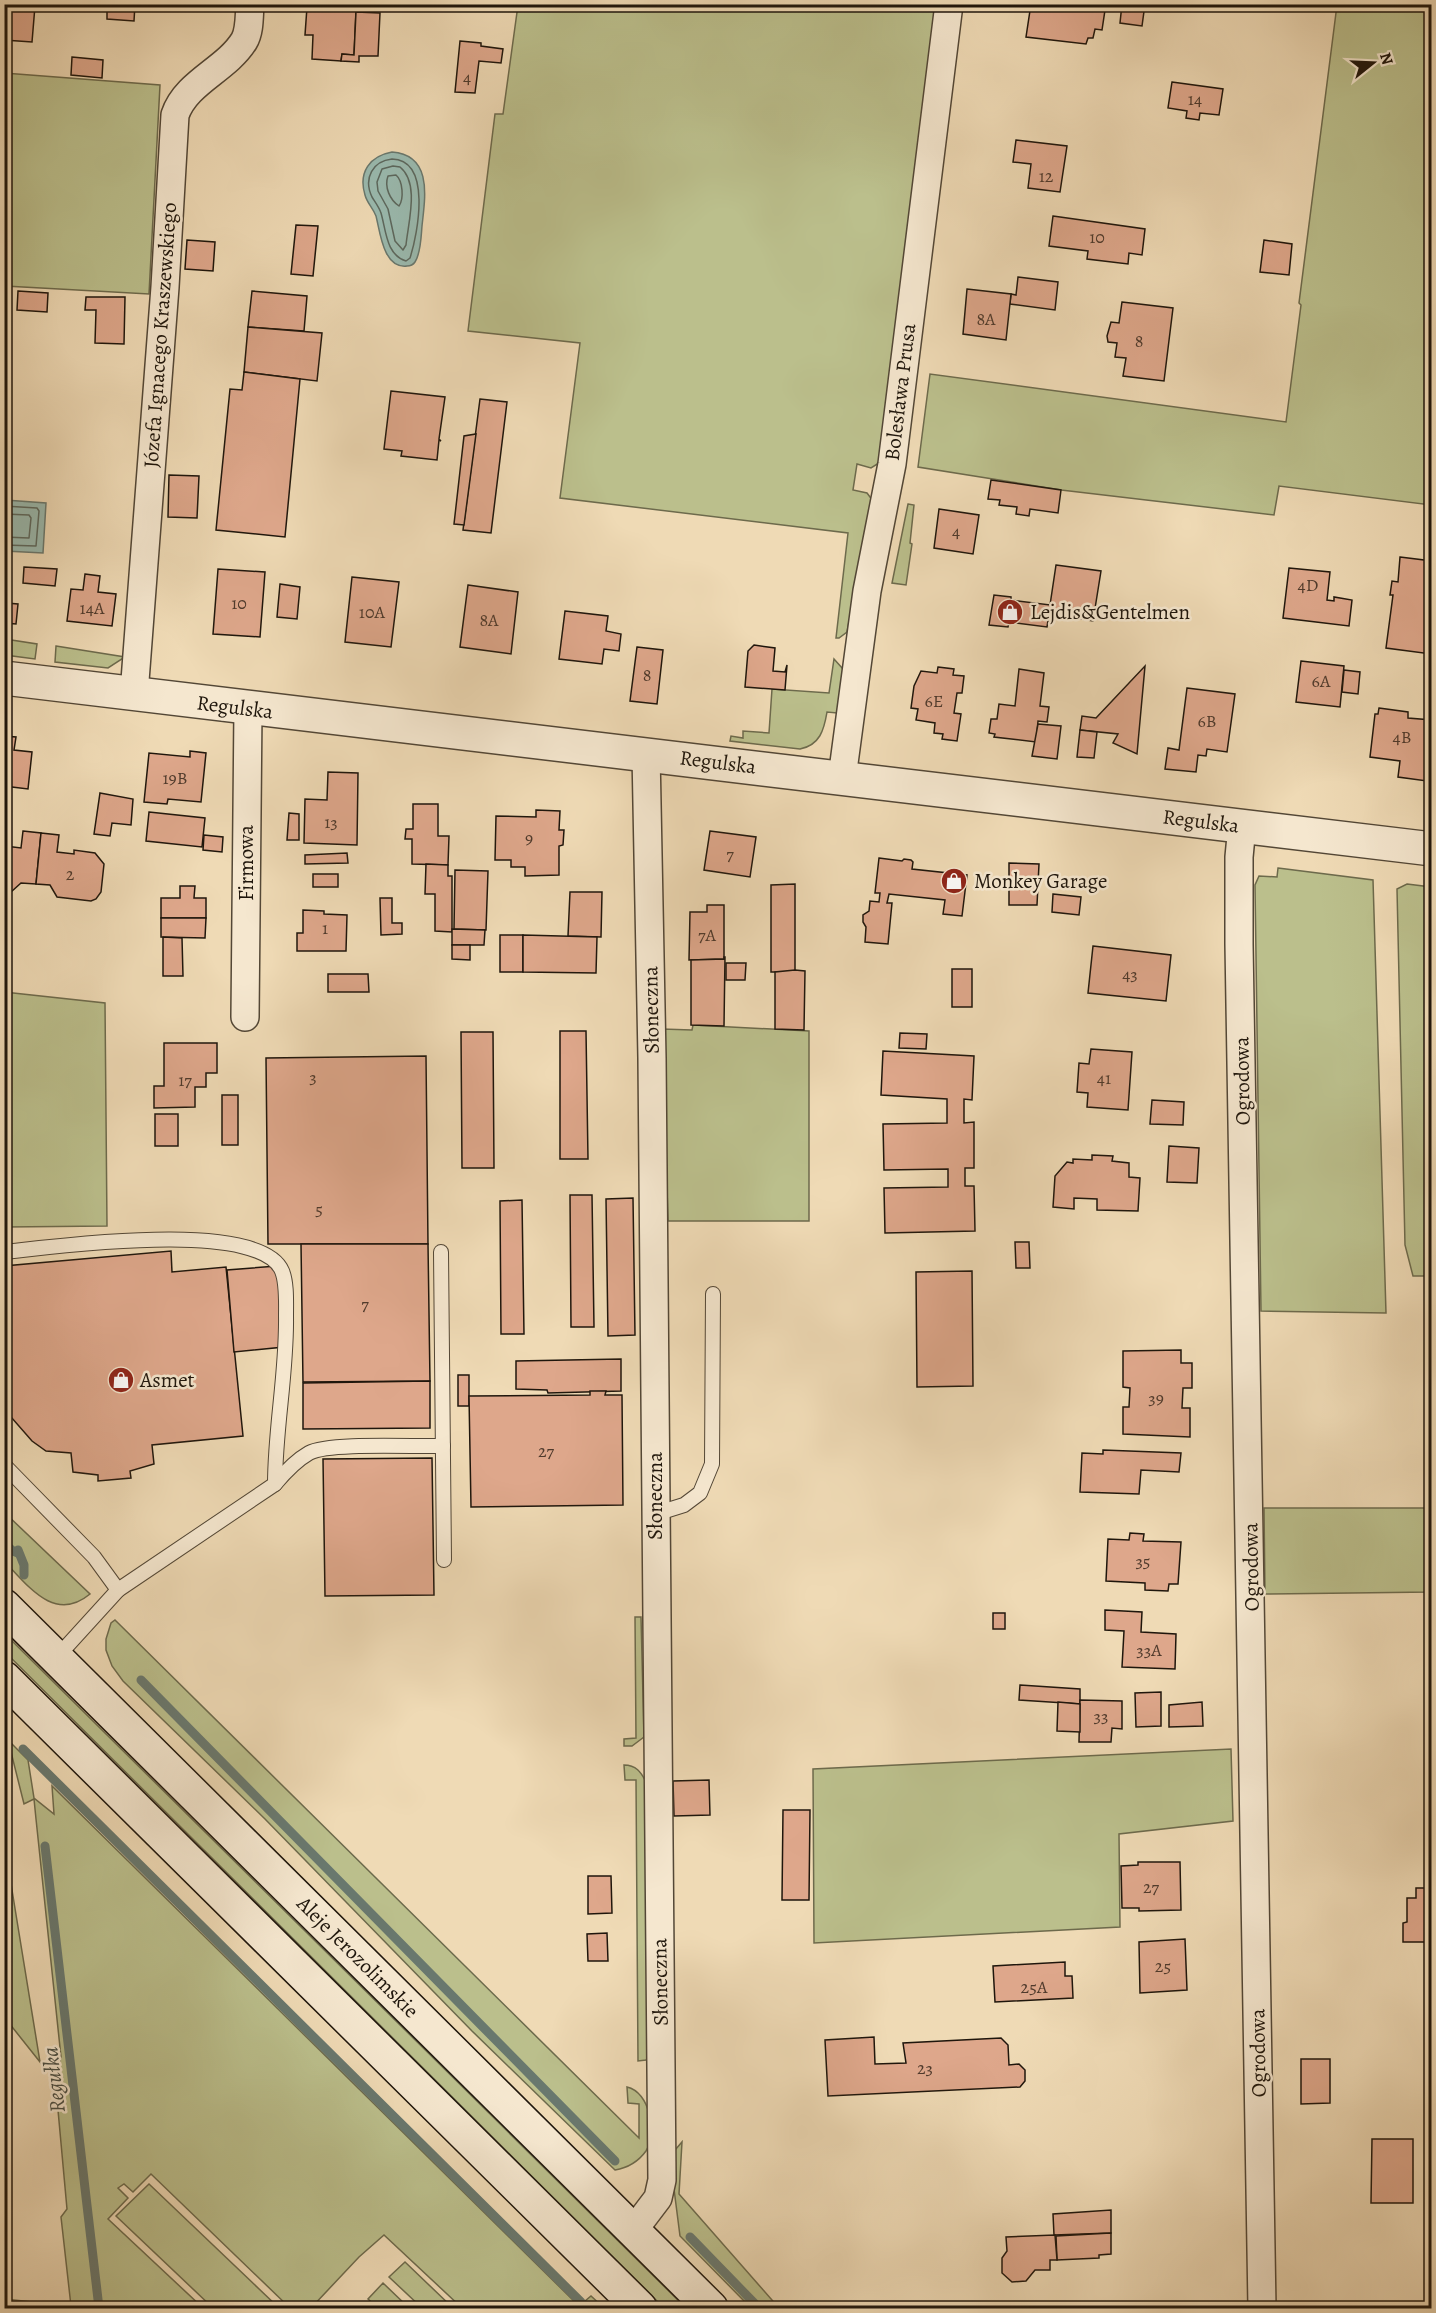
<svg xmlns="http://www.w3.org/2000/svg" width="1436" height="2313" font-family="Alegreya,serif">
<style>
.green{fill:#bbbf8c;stroke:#6d6a4c;stroke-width:1.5}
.water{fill:#9abaaf;stroke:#69786e;stroke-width:1.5}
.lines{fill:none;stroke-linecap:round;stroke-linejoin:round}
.shore{stroke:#5c685e;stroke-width:1.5}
.stream{stroke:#69786e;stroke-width:9}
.building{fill:#dea78b;stroke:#1f160c;stroke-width:1.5}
.service-casing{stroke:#534736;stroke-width:16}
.minor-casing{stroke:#534736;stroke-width:30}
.tertiary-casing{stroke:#534736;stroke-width:36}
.secondary-casing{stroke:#1f160c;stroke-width:36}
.service{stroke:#f5e7cf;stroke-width:14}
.minor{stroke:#f5e7cf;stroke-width:27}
.tertiary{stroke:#f5e7cf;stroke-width:33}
.secondary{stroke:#f5e7cf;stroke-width:33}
.labels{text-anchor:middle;stroke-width:5;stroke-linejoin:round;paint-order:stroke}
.number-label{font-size:18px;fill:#4f3a2c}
.street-label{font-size:21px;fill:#1f160c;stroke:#f5e7cf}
.poi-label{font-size:21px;fill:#1f160c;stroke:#f5e7cf;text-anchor:start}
.water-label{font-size:22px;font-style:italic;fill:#4a4f45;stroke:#f5e7cf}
</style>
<rect width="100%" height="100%" fill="#efdab5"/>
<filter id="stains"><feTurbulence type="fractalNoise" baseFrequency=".00333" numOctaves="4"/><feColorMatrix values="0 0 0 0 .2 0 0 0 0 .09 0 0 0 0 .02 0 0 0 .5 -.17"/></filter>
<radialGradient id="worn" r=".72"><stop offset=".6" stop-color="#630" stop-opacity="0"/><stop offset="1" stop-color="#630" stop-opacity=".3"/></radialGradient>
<g class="green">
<polygon points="518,5 936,5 879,463 871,468 857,464 853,490 867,493 873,501 847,632 839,638 836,638 848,533 560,498 580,343 468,331 495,114 503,114"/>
<polygon points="1337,5 1431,5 1431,505 1279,486 1274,515 1061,490 918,467 930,374 1286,422 1301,305 1299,303"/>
<polygon points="4,73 160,85 149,294 5,286"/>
<polygon points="908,504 914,505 910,543 912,544 906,585 892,583"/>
<polygon points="5,639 37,644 35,659 5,655"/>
<polygon points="56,646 125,657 108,668 55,662"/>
<path d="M834,659l9,10 -6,44 -10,-1c-3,18 -7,33 -27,37l-70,-8 1,-5 12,2v-7l26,2 3,-44 57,4z"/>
<polygon points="1278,868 1373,880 1386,1313 1261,1311 1255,885 1259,876 1277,877"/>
<polygon points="1407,884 1431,887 1431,1276 1413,1276 1405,1245 1397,889"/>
<polygon points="4,992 105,1003 107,1226 5,1227"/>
<polygon points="693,1025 809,1031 809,1221 668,1221 662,1029 692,1030"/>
<polygon points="1264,1508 1431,1508 1431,1592 1265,1594"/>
<path d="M4,1513h1l85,81c-35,29 -61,-7 -85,-32z"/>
<polygon points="635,1617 641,1617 644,1737 632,1746 624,1746 624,1739 636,1738"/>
<path d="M115,1620l524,518v-34l-11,-1 -1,-16c23,5 30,46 19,64 -8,11 -19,17 -31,19l-143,-139 -207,-212 -142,-138 -11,-15 -6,-16v-11l5,-16z"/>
<polygon points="4,1633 686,2308 664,2308 643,2287 5,1652"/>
<polygon points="8,1740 28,1760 34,1798 54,1814 52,1786 579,2306 591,2296 604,2308 462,2308 384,2235 359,2257 311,2308 290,2308 151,2174 133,2192 124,2184 118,2188 128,2198 108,2219 203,2308 5,2308 5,2299 71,2306 61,2217 67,2209 55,2077 61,2057 36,1819 34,1799 24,1804"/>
<polygon points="1231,1749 1233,1821 1119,1834 1120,1927 814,1943 813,1769"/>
<path d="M624,1765c12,0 17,7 22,17l3,274 -3,4 -8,1 -2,-281h-11z"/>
<polygon points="5,1847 40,2062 5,2018"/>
<polygon points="682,2142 679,2194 779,2308 751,2308 680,2236 674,2189 675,2150"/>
<polygon points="149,2184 279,2308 213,2308 116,2216"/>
<polygon points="405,2262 453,2308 422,2308 389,2277"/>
<polygon points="383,2283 409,2308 378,2308 368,2299"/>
</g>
<g class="water">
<path d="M392,152c41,3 33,46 30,74 -1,11 -1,27 -7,36 -2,3 -5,4 -8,4 -24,3 -27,-35 -31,-50 -3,-8 -9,-13 -11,-21 -7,-23 5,-39 27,-43z"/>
<polygon points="5,500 46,503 43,553 5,551"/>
</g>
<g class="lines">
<g class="shore">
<path d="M392,159c40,1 26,74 18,99l-4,3c-20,-6 -20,-31 -25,-48 -2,-6 -6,-11 -9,-16 -9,-19 1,-36 20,-38z"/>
<path d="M393,166l7,1c20,16 8,56 6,78l-3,5 -8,-9 -7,-32 -10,-18 -1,-9 5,-13z"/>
<path d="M396,175c7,6 8,24 3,31 -9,-6 -15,-19 -11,-30z"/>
<polyline points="4,506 37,508 39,511 36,546 4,545"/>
<polyline points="4,514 29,515 31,518 29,538 4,537"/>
</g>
<g class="stream">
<polyline points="4,1543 13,1551 18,1553"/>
<polyline points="18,1550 24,1565 24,1575"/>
<polyline points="141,1680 615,2161"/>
<polyline points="23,1749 581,2302"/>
<polyline points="45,1846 99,2308"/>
<polyline points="690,2237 759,2308"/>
</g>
</g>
<g class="building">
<polygon points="4,4 38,4 35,6 32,42 4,40"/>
<polygon points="107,4 135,4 134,21 107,19"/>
<polygon points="1031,4 1070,4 1105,10 1102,30 1095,29 1093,38 1088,38 1086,44 1026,37"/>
<polygon points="1122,4 1145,4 1142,26 1120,23"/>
<polygon points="307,7 356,10 354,55 342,54 341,61 312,59 313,35 305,35"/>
<polygon points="356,12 380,13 378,56 359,56 359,62 341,61 342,54 354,55"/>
<polygon points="460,41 481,43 481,46 503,49 501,63 479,61 475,93 455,92"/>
<polygon points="72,57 103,60 102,78 71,75"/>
<polygon points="1172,82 1223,89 1219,115 1200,113 1199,120 1186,118 1187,111 1168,108"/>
<polygon points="1016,140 1067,146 1060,192 1028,188 1031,164 1013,162"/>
<polygon points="1053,216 1145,229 1142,255 1129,253 1128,264 1087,259 1088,251 1049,246"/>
<polygon points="296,225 318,226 313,276 291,274"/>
<polygon points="187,240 215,242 213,271 185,269"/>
<polygon points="1264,240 1292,244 1289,275 1260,272"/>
<polygon points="1018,277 1058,282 1055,310 1010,304 1011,294 1016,295"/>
<polygon points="967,289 1011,294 1006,340 963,334"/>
<polygon points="18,291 48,293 47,312 17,310"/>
<polygon points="252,291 307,296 304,331 248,327"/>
<polygon points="86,297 125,297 124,344 95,343 96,310 85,310"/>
<polygon points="1122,302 1173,308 1164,381 1123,376 1126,358 1115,357 1117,343 1108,342 1107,336 1111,322 1119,323"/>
<polygon points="248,327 322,333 317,381 244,372"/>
<polygon points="244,372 300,379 285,537 216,530 230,389 242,390"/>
<polygon points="391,391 445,397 439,439 441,441 439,440 437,460 401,456 402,451 384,449"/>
<polygon points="480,399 507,402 491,533 463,530"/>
<polygon points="476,434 464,525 454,524 464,436"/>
<polygon points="169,475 199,476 197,518 168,517"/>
<polygon points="991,480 1061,490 1058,513 1030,509 1029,516 1016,514 1017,507 999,505 1000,500 988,499"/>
<polygon points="939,509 979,515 973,554 934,548"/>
<polygon points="1400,557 1432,561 1431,654 1386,648 1393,595 1390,595 1392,581 1398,582"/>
<polygon points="1056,565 1101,571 1093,621 1049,614 1047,627 1009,622 1008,627 989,625 994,595 1011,597 1011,600 1050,605"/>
<polygon points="24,567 57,569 55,586 23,583"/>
<polygon points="1289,568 1330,572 1327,600 1334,601 1334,597 1352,600 1349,626 1283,618"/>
<polygon points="218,569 265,572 260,637 213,634"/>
<polygon points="85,574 100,576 98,592 116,594 112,626 67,621 71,589 83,590"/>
<polygon points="352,577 399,582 391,647 345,642"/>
<polygon points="280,584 300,587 297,619 277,617"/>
<polygon points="468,585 518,592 511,654 460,647"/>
<polygon points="6,603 18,604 16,624 4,623"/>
<polygon points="565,611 608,616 606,631 621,634 619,651 604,649 602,664 559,659"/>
<polygon points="754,645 775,648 773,671 785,672 787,665 785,690 745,687 748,651"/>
<polygon points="637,647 663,650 657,704 630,701"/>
<polygon points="1301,661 1344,666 1340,707 1296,702"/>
<polygon points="1145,666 1137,754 1113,743 1118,734 1080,730 1082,716 1096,718"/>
<polygon points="938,667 954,669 953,675 964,676 962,693 957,693 954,713 961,714 957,741 942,739 943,734 934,733 935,723 916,720 918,709 911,708 914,686 921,671 937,673"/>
<polygon points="1019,669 1044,673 1040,706 1049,707 1047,722 1038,721 1036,742 994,737 995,734 989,733 991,719 997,719 999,704 1015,706"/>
<polygon points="1344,670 1360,672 1358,694 1342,692"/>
<polygon points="1187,688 1235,694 1227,752 1207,749 1206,756 1198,755 1196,772 1165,769 1168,748 1179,750"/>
<polygon points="1379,708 1408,712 1408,718 1432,720 1432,753 1427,781 1398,777 1400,761 1370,757 1375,714 1378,714"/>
<polygon points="1038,724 1061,726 1057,759 1032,756"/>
<polygon points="1080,730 1097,732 1094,758 1077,757"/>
<polygon points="4,736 16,737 14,750 32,752 28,789 4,786"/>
<polygon points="190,751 206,753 201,802 168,799 167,804 144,802 149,753 190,757"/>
<polygon points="328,772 358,773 357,845 304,843 305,799 327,800"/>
<polygon points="100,793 133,799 131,825 112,823 110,836 94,834"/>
<polygon points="413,804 438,804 438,836 449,836 448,865 412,864 412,839 405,839 406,829 413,829"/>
<polygon points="536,810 560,811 559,830 564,830 563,845 559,846 559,875 525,876 525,867 511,867 511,860 495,860 496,816 536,817"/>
<polygon points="149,812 205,818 202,847 146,841"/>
<polygon points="289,813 299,814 299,840 287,840"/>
<polygon points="23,831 41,833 36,884 21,883 11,892 4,891 4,843 5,846 21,848"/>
<polygon points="710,831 756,837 750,877 704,870"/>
<polygon points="41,833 59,835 57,852 74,854 74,850 95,853 104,864 101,892 96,899 91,901 57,897 50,885 36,884"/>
<polygon points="204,835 223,837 222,852 203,850"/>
<polygon points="347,853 348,863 305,864 305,855"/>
<polygon points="879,858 902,861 904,859 911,860 913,862 912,869 967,875 962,916 943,914 945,900 889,894 887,903 892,903 888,944 865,942 866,927 863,922 863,915 869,911 870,901 879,902 880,893 875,893"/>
<polygon points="1009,863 1039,864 1037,905 1009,905"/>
<polygon points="426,864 448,865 448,876 452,876 452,932 435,931 435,894 425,894"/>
<polygon points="455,870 488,871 486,930 454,929"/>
<rect x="313" y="874" width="25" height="13"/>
<polygon points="795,884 795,972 771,972 771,885"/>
<polygon points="180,886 195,886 194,898 206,898 206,918 161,918 161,898 180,898"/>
<polygon points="570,892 602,892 601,937 568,936"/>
<polygon points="1053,894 1081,897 1079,915 1052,912"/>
<polygon points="380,898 392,898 392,923 402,923 402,934 381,935"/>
<polygon points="707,905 724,905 724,959 689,960 690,912 707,912"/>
<polygon points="303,910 324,911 324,914 347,915 346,951 297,951 297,933 303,933"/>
<polygon points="161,918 206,918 205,938 161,937"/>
<polygon points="452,929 485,930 484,945 452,945"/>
<rect x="500" y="935" width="23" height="37"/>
<polygon points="523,935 597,937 596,973 523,972"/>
<polygon points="163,937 182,938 183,976 163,976"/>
<polygon points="452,945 470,945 470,960 452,959"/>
<polygon points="1093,946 1171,955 1166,1001 1088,993"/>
<polygon points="724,957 725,957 724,1026 691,1025 691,960 724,959"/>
<polygon points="726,963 746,963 745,980 726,980"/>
<rect x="952" y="969" width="20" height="38"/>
<polygon points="795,970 805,971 804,1030 775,1029 775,972"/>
<polygon points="328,974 368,974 369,992 328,992"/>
<polygon points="560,1031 586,1031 588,1159 560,1159"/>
<polygon points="461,1032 493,1032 494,1168 462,1168"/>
<polygon points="900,1033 927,1034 926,1049 899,1048"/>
<polygon points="164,1043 217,1043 217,1073 206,1073 206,1087 195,1087 195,1107 154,1108 154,1086 164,1086"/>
<polygon points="1091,1049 1132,1052 1128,1110 1087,1107 1088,1093 1077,1092 1079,1063 1089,1064"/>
<polygon points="883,1051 974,1056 972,1100 964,1099 964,1123 974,1122 974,1168 965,1168 965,1186 974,1186 975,1231 885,1233 884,1188 948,1187 948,1169 884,1170 883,1124 947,1123 947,1099 881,1095"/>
<polygon points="426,1056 428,1244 268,1244 266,1058"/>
<rect x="222" y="1095" width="16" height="50"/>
<polygon points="1152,1100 1184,1102 1183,1125 1150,1124"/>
<rect x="155" y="1114" width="23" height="32"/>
<polygon points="1169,1146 1199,1148 1197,1183 1167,1182"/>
<polygon points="1092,1155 1113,1156 1112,1161 1129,1163 1129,1177 1140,1178 1138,1211 1097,1210 1097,1199 1074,1198 1074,1209 1053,1207 1055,1176 1067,1162 1073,1163 1073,1159 1092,1160"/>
<polygon points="570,1195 592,1195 594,1327 571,1327"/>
<polygon points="633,1198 635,1335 608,1336 606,1199"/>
<polygon points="522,1200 524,1334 501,1334 500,1201"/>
<polygon points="1015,1242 1029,1242 1030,1268 1016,1268"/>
<polygon points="301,1244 428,1244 430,1381 303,1382"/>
<polygon points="171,1251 172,1272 226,1267 243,1436 152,1445 154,1464 130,1471 131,1478 98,1481 98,1475 73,1472 71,1453 46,1451 32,1441 4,1409 4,1266"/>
<polygon points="277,1266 284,1347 234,1352 227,1270"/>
<polygon points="972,1271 973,1386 917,1387 916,1272"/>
<polygon points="1181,1350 1181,1363 1192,1363 1192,1388 1183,1388 1182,1408 1190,1408 1190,1437 1123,1434 1123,1407 1129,1407 1130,1388 1123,1387 1123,1351"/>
<polygon points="621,1359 621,1391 548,1393 547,1390 516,1389 516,1361"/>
<rect x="458" y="1375" width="11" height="31"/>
<polygon points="430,1381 430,1428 303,1429 303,1383"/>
<polygon points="590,1391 606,1391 605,1395 622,1395 623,1505 471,1507 469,1396 590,1395"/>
<polygon points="1103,1450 1181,1453 1179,1472 1141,1470 1139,1494 1080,1492 1082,1453 1103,1454"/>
<polygon points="432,1458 434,1595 325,1596 323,1459"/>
<polygon points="1130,1533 1144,1534 1143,1541 1181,1542 1178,1584 1169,1584 1168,1591 1145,1590 1145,1583 1106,1581 1108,1539 1129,1540"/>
<polygon points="1105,1610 1142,1612 1141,1632 1176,1634 1175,1669 1122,1667 1124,1631 1105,1630"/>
<rect x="993" y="1613" width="12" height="16"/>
<polygon points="1020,1685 1080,1689 1080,1704 1019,1700"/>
<polygon points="1161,1692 1161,1726 1136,1727 1135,1693"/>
<polygon points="1080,1700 1122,1701 1122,1729 1112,1728 1111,1742 1079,1742"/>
<polygon points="1058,1702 1080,1704 1080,1732 1057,1731"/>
<polygon points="1202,1702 1203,1726 1169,1727 1169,1705"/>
<polygon points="709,1780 710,1815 674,1816 673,1781"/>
<polygon points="783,1810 810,1810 809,1900 782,1900"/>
<polygon points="1138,1862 1180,1862 1181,1910 1139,1911 1139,1908 1122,1908 1121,1866 1138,1865"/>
<polygon points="588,1876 611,1876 612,1913 588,1914"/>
<polygon points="1416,1888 1432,1888 1432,1942 1403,1942 1403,1923 1407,1922 1407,1898 1416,1898"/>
<polygon points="607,1933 608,1961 588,1961 587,1934"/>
<polygon points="1185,1939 1187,1990 1140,1993 1139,1942"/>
<polygon points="1065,1962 1065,1976 1072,1976 1073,1998 995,2002 993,1966"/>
<polygon points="874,2037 875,2064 906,2063 903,2043 1001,2038 1008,2045 1009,2065 1019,2064 1025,2070 1025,2081 1020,2087 828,2096 825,2040"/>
<polygon points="1301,2059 1330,2059 1330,2103 1301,2104"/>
<polygon points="1372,2139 1413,2139 1413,2203 1371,2203"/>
<polygon points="1111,2210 1111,2233 1054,2235 1053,2214"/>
<polygon points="1111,2233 1111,2254 1099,2255 1099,2258 1057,2260 1056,2236"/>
<polygon points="1055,2235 1057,2260 1050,2260 1050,2270 1035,2270 1026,2281 1012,2282 1002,2273 1002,2258 1007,2251 1006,2237"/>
<polygon points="1350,2306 1351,2308 1304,2308 1304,2307"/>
</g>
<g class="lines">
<g class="service-casing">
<g id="service">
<path d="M4,1252c50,-5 256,-34 278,19 5,12 4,31 4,45 1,56 -11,112 -11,168"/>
<polyline points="441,1252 444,1560"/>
<polyline points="4,1465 94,1557 118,1590 57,1657"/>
<polyline points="655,1510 668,1510 684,1505 700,1493 712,1464 713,1294"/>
<path d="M118,1590l157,-106c10,-12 20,-23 34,-31 20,-11 107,-6 134,-7"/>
</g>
</g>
<g class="minor-casing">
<g id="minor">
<path d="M134,694l31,-407 10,-172c11,-33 51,-45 69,-74 6,-10 5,-25 6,-37"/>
<polyline points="842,778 867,591 892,464 949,4"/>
<polyline points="1242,826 1239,857 1239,944 1262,2308"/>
<polyline points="245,1017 248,709"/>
<polyline points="633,2231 658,2198 662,2180 652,1058 646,753"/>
</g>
</g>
<g class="tertiary-casing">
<polyline id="tertiary" points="4,678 1432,849"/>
</g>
<g class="secondary-casing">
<g id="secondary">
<polyline points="4,1606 711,2308"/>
<polyline points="4,1678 640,2308"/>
</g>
</g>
<use href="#service" class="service"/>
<use href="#minor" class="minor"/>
<use href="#tertiary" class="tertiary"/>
<use href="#secondary" class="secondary"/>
</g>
<defs>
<g id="shop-disc" transform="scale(1.35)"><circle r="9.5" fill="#8f2418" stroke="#f5e7cf"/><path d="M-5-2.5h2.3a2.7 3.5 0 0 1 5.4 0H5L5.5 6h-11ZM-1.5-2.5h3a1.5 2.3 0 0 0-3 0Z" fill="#fff"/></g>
</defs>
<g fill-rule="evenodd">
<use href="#shop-disc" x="1010" y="612"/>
<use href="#shop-disc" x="954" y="881"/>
<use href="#shop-disc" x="121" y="1380"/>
</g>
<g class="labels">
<g class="number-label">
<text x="467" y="83">4</text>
<text x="1195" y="105">14</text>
<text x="1046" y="182">12</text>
<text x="1097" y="243">10</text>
<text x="986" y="325">8A</text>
<text x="1139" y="347">8</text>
<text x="956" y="537">4</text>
<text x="1308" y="591">4D</text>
<text x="239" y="609">10</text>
<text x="92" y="614">14A</text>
<text x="372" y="618">10A</text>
<text x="489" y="626">8A</text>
<text x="647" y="681">8</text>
<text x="1321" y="687">6A</text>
<text x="934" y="707">6E</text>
<text x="1207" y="727">6B</text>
<text x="1402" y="743">4B</text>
<text x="175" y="784">19B</text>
<text x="331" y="828">13</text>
<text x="529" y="844">9</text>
<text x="730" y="860">7</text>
<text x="70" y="880">2</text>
<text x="325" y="934">1</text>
<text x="707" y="941">7A</text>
<text x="1130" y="980">43</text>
<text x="313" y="1083">3</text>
<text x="1104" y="1084">41</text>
<text x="185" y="1086">17</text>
<text x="319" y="1215">5</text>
<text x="365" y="1310">7</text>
<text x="1156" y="1404">39</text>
<text x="546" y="1457">27</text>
<text x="1143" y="1567">35</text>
<text x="1149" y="1656">33A</text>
<text x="1101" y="1722">33</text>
<text x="1151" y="1893">27</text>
<text x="1163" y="1972">25</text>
<text x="1034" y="1993">25A</text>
<text x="925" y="2074">23</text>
</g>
<g class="street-label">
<text transform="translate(160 335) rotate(-86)" y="7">Józefa Ignacego Kraszewskiego</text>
<text transform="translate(900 392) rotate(-83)" y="7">Bolesława Prusa</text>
<text transform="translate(235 707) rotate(7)" y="7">Regulska</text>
<text transform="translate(718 762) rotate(7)" y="7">Regulska</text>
<text transform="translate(1201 821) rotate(7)" y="7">Regulska</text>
<text transform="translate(246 863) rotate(-90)" y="7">Firmowa</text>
<text transform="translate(651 1010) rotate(-91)" y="7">Słoneczna</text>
<text transform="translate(1242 1081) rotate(-91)" y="7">Ogrodowa</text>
<text transform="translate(655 1496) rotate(-90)" y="7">Słoneczna</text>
<text transform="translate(1251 1567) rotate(-91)" y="7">Ogrodowa</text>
<text transform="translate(358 1957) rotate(45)" y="7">Aleje Jerozolimskie</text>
<text transform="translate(660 1982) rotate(-91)" y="7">Słoneczna</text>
<text transform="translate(1258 2053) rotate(-91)" y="7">Ogrodowa</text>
</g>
<g class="poi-label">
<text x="1030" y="619">Lejdis&amp;Gentelmen</text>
<text x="974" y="888">Monkey Garage</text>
<text x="140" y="1387">Asmet</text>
</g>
<g class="water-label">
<text transform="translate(53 2080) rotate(-97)" y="8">Regułka</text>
</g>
</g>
<rect width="1436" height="2313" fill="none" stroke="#efdab5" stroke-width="24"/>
<rect x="6" y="6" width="1424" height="2301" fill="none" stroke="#1f160c" stroke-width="3"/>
<rect x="12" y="12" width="1412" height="2289" fill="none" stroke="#1f160c" stroke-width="1.5"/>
<g transform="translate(1373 63) rotate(72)" stroke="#f5e7cf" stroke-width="4.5" paint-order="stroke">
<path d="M0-4.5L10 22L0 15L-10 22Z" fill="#1f160c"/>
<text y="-9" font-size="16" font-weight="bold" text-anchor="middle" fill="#1f160c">N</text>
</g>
<rect width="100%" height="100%" filter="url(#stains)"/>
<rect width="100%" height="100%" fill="url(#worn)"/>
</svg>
